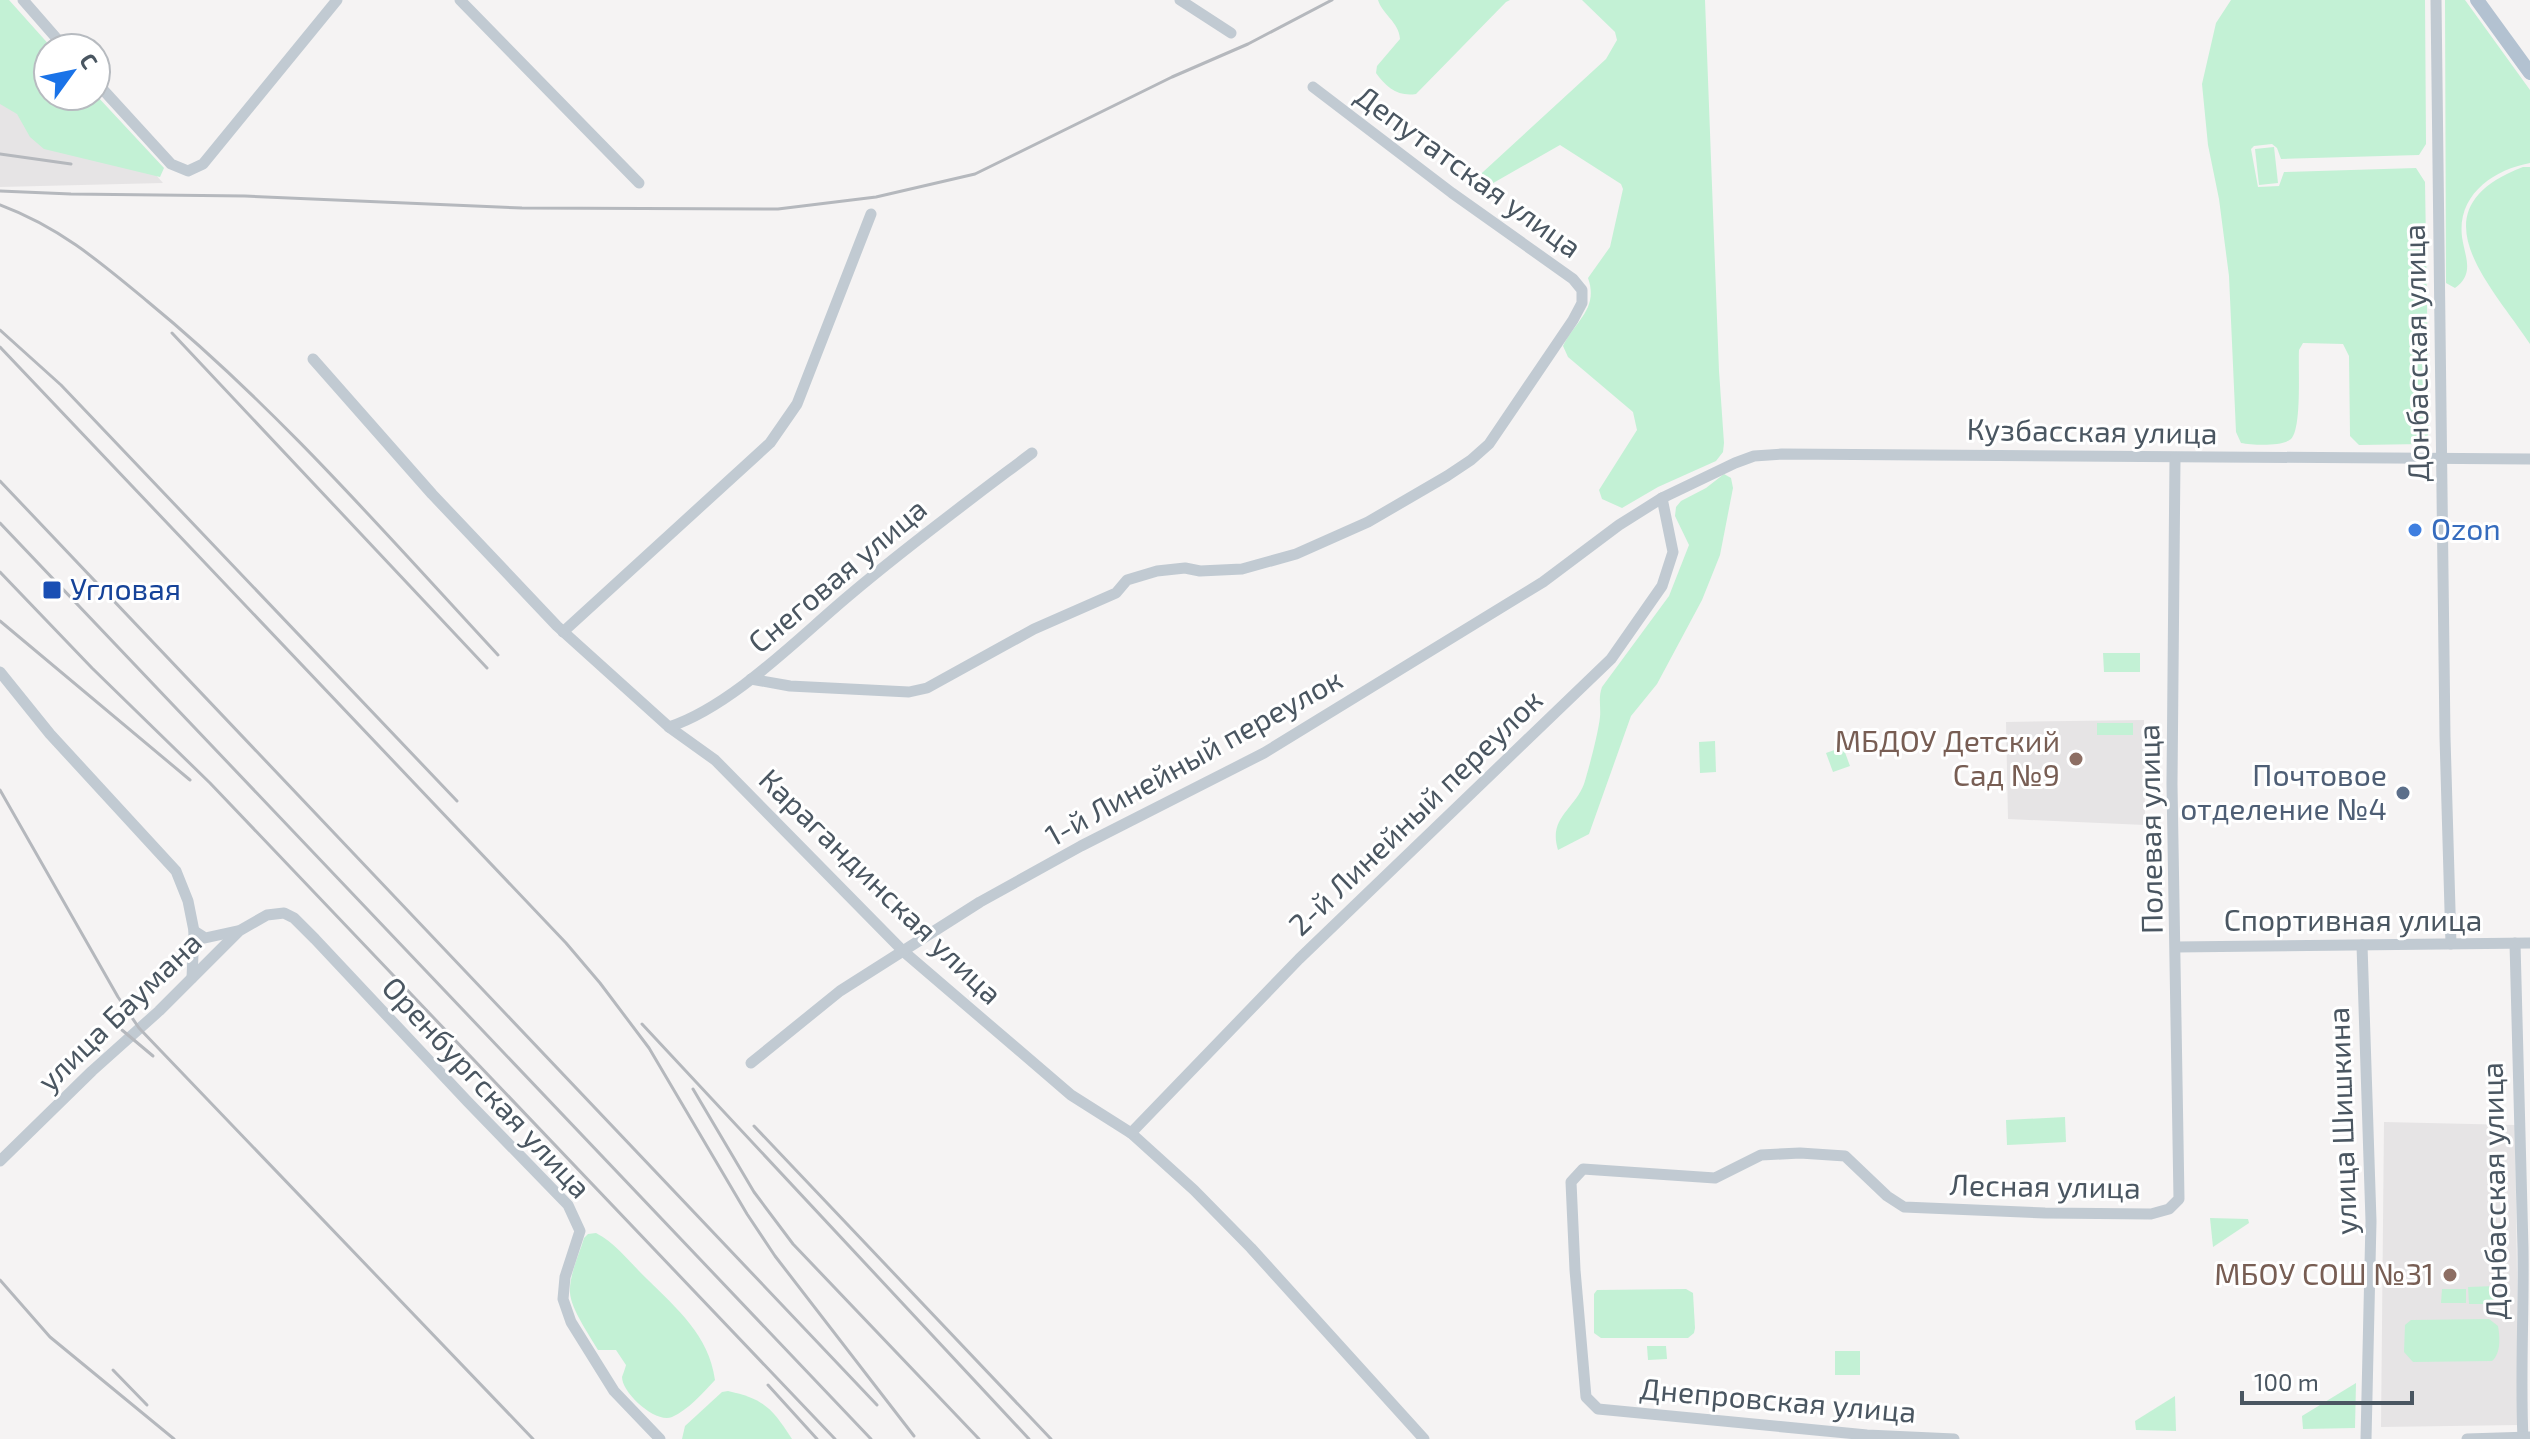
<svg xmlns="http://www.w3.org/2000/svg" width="2530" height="1439" font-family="'Exo 2',sans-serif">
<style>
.education{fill:#e6e4e5}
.green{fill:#c3f1d5}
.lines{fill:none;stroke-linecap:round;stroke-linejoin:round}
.minor{stroke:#c1cad2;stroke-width:11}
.major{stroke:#b3c2d1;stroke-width:14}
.rail{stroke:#b5b8bd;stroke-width:3}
.shop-dot{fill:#3f7fe0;stroke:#fff;stroke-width:3}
.transit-dot{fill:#1a4fb4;stroke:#fff;stroke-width:3}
.education-dot{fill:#8d6e63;stroke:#fff;stroke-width:3}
.service-dot{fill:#5c6f8a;stroke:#fff;stroke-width:3}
.labels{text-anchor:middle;stroke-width:6;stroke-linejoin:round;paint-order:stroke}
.street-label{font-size:30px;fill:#4a5661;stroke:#fff}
.shop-label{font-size:30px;fill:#366cbe;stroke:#fff;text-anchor:start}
.transit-label{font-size:30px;fill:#164399;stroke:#fff;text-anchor:start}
.education-label{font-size:30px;fill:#785e54;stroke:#fff;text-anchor:end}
.service-label{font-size:30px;fill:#4e5e75;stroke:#fff;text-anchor:end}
</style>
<rect width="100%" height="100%" fill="#f5f3f3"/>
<g class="education">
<polygon points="0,0 48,96 86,96 163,183 0,187"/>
<polygon points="2144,720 2145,825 2008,819 2006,722"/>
<polygon points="2384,1122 2515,1125 2519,1425 2381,1427"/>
</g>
<g class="green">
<polygon points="0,0 9,0 52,48 48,48 48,96 96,95 164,168 160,177 44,149 30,137 17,114 0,104"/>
<path d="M1378,0h132l-4,2 -90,92c-18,3 -30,-7 -40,-21l1,-7 23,-27c-1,-17 -18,-25 -22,-39z"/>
<path d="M1582,0h123l14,371 5,72 -1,9 -7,9 -58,26 -36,21 -20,-9 -3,-9 38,-60 -4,-18 -65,-55 -5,-11c12,-25 36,-37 25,-68l22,-31 13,-58 -2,-5 -61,-39 -79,45 -9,-3 -1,-4 135,-124 11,-19 -2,-8z"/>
<path d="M2231,0h194l1,144 -7,11 -138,4 -4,-11 -5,-4 -18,2 -3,3 7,38 21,-1 5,-14 132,-4 9,14 4,251 -6,11 -64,1 -9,-9 -1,-80 -6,-12 -40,-1 -4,7c-1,18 3,78 -8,89 -9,8 -39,6 -50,4l-5,-11 -7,-156 -10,-77 -11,-54 -6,-61 14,-61z"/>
<path d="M2445,0h20l65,90v73c-37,7 -73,32 -68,74 3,20 13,37 -7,51l-9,-5z"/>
<polygon points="2274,147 2278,183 2259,185 2255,149"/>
<path d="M2523,167h7v177c-41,-62 -117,-135 -7,-177z"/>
<path d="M1724,474l7,4 2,10 -13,67 -18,45 -45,84 -26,32 -42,118 -31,16c-10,-32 16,-40 26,-66 5,-16 14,-50 16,-67 1,-11 -2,-19 2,-30l67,-91 20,-51 -14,-29 1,-9 5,-6 25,-13z"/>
<polygon points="2103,653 2140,653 2140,672 2104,672"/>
<rect x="2097" y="723" width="36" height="12"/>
<polygon points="1715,741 1716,772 1700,773 1699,742"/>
<polygon points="1843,747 1850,766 1833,772 1826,753"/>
<polygon points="2065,1117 2066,1142 2007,1145 2006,1120"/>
<polygon points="2210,1218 2248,1219 2249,1223 2213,1247"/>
<path d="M596,1233c21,11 34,30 51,46 30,30 62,56 68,101 -12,13 -27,30 -43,37 -16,7 -50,-24 -50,-40 0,0 4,-11 4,-12l-10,-15h-18c-8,-14 -27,-41 -28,-57 -1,-18 9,-38 14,-55l4,-4z"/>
<polygon points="2495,1286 2495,1304 2469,1304 2468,1287"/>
<polygon points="1686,1289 1693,1293 1695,1328 1694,1333 1688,1338 1601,1338 1594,1333 1594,1294 1597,1290"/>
<polygon points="2442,1289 2466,1289 2466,1303 2441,1303"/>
<path d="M2489,1319l9,7c2,12 3,27 -6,35l-79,1 -9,-10 1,-27 6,-5z"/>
<polygon points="1647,1346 1666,1346 1667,1359 1648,1360"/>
<rect x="1835" y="1351" width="25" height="24"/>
<polygon points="2356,1383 2355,1428 2303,1429 2302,1416"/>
<path d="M728,1391c36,8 44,17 64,48h-110l3,-13 37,-34z"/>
<polygon points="2175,1396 2176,1431 2136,1430 2135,1421"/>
</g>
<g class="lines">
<g class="minor">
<polyline points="23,0 65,48"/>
<polyline points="460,0 639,183"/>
<polyline points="1180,0 1231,33"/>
<polyline points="2436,0 2445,737 2451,944"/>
<polyline points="96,82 171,164 188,171 203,164 337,0"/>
<polyline points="313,359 432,494 557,626 669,727 715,760 903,951 1071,1095 1131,1133 1194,1190 1251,1248 1424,1439"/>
<polyline points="563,632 770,443 797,404 871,214"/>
<polyline points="0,672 50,734 176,871 188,901 194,931 205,938 237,931"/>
<polyline points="751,679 790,686 909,692 927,688 1034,629 1116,593 1127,580 1157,571 1185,568 1200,571 1242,569 1296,554 1368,522 1447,476 1471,460 1489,444 1573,320 1582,303 1582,290 1573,279 1452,193 1313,87"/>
<path d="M669,727c64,-21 131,-91 183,-134 58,-49 119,-94 180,-140"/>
<path d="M2515,943c2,102 6,204 8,306 1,64 -3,127 0,190"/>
<polyline points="2362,945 2371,1221 2366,1439"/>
<polyline points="2176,947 2530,943"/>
<polyline points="192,978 194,931"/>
<polyline points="751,1063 840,991 980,902 1081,846 1264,753 1543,582 1619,525 1662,498 1735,463 1754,456 1782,454 2530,459"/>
<polyline points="1131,1133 1299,959 1611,659 1662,586 1673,552 1662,498"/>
<polyline points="0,1161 92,1071 159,1011 239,931 267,915 284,913 294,918 315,939 468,1102 568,1205 580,1231 565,1277 563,1299 571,1322 614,1391 660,1439"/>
<polyline points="1954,1439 1867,1435 1598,1409 1586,1397 1575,1270 1571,1182 1583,1169 1715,1178 1761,1155 1800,1153 1845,1156 1887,1196 1904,1207 2045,1213 2151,1214 2169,1209 2179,1199 2172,784 2175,458"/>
<polyline points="2467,1439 2530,1437"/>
</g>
<polyline class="major" points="2477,0 2530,73"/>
<g class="rail">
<polyline points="0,154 71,164"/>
<polyline points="0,191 71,194 245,196 522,208 778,209 876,197 975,174 1172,77 1248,44 1332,0"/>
<path d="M0,205c59,22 99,56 147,96 128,105 238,232 351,354"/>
<polyline points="0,330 61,385 457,801"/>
<polyline points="172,333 487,668"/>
<polyline points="0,347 566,943 600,983 649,1048 747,1214 775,1256 914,1436"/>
<polyline points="0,481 877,1405"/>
<polyline points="0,523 871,1439"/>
<polyline points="0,572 92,668 210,783 835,1439"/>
<polyline points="0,621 190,780"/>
<polyline points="0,790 118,997 139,1028 533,1439"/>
<polyline points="642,1024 1029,1439"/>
<polyline points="122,1030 153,1056"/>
<polyline points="693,1089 754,1192 793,1244 979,1439"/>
<polyline points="754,1126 1051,1439"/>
<polyline points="0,1280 50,1337 174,1439"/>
<polyline points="113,1370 147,1405"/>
<polyline points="768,1385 817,1439"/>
</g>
</g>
<circle class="shop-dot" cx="2415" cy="530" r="8"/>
<rect class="transit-dot" x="42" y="580" width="20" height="20" rx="4"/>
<g class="education-dot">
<circle cx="2076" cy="759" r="8"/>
<circle cx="2450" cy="1275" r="8"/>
</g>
<circle class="service-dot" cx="2403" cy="793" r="8"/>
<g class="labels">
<g class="street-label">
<text transform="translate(1468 172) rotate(36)" y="10">Депутатская улица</text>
<text transform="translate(2417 353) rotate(-91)" y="10">Донбасская улица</text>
<text transform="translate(2092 432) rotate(1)" y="10">Кузбасская улица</text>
<text transform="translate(838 576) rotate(-40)" y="10">Снеговая улица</text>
<text transform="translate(1194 758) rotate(-29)" y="10">1-й Линейный переулок</text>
<text transform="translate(1416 813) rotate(-44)" y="10">2-й Линейный переулок</text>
<text transform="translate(2151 829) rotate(-91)" y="10">Полевая улица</text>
<text transform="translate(880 887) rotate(44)" y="10">Карагандинская улица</text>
<text x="2353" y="931">Спортивная улица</text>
<text transform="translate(120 1012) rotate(-44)" y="10">улица Баумана</text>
<text transform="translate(486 1088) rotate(47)" y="10">Оренбургская улица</text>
<text transform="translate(2343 1121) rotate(-92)" y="10">улица Шишкина</text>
<text transform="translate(2045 1187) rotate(1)" y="10">Лесная улица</text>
<text transform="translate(2495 1191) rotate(-91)" y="10">Донбасская улица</text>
<text transform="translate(1778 1401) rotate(5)" y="10">Днепровская улица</text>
</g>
<g class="shop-label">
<text x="2431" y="540">Ozon</text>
</g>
<g class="transit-label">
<text x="70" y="600">Угловая</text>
</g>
<g class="education-label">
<text x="2060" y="752">МБДОУ Детский<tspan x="2060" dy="34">Сад №9</tspan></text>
<text x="2434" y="1285">МБОУ СОШ №31</text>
</g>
<g class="service-label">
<text x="2387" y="786">Почтовое<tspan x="2387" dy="34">отделение №4</tspan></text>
</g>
</g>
<g transform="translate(72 72) rotate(57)"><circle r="38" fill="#ffffff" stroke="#b7bbc0" stroke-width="2"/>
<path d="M0-6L14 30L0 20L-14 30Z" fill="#1a73e8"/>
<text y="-12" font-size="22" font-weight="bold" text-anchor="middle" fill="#4a5661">С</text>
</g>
<path d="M2242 1391v12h170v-12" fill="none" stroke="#4a5661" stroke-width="4"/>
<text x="2254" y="1391" font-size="24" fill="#4a5661" stroke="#ffffff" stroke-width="6" paint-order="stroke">100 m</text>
</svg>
